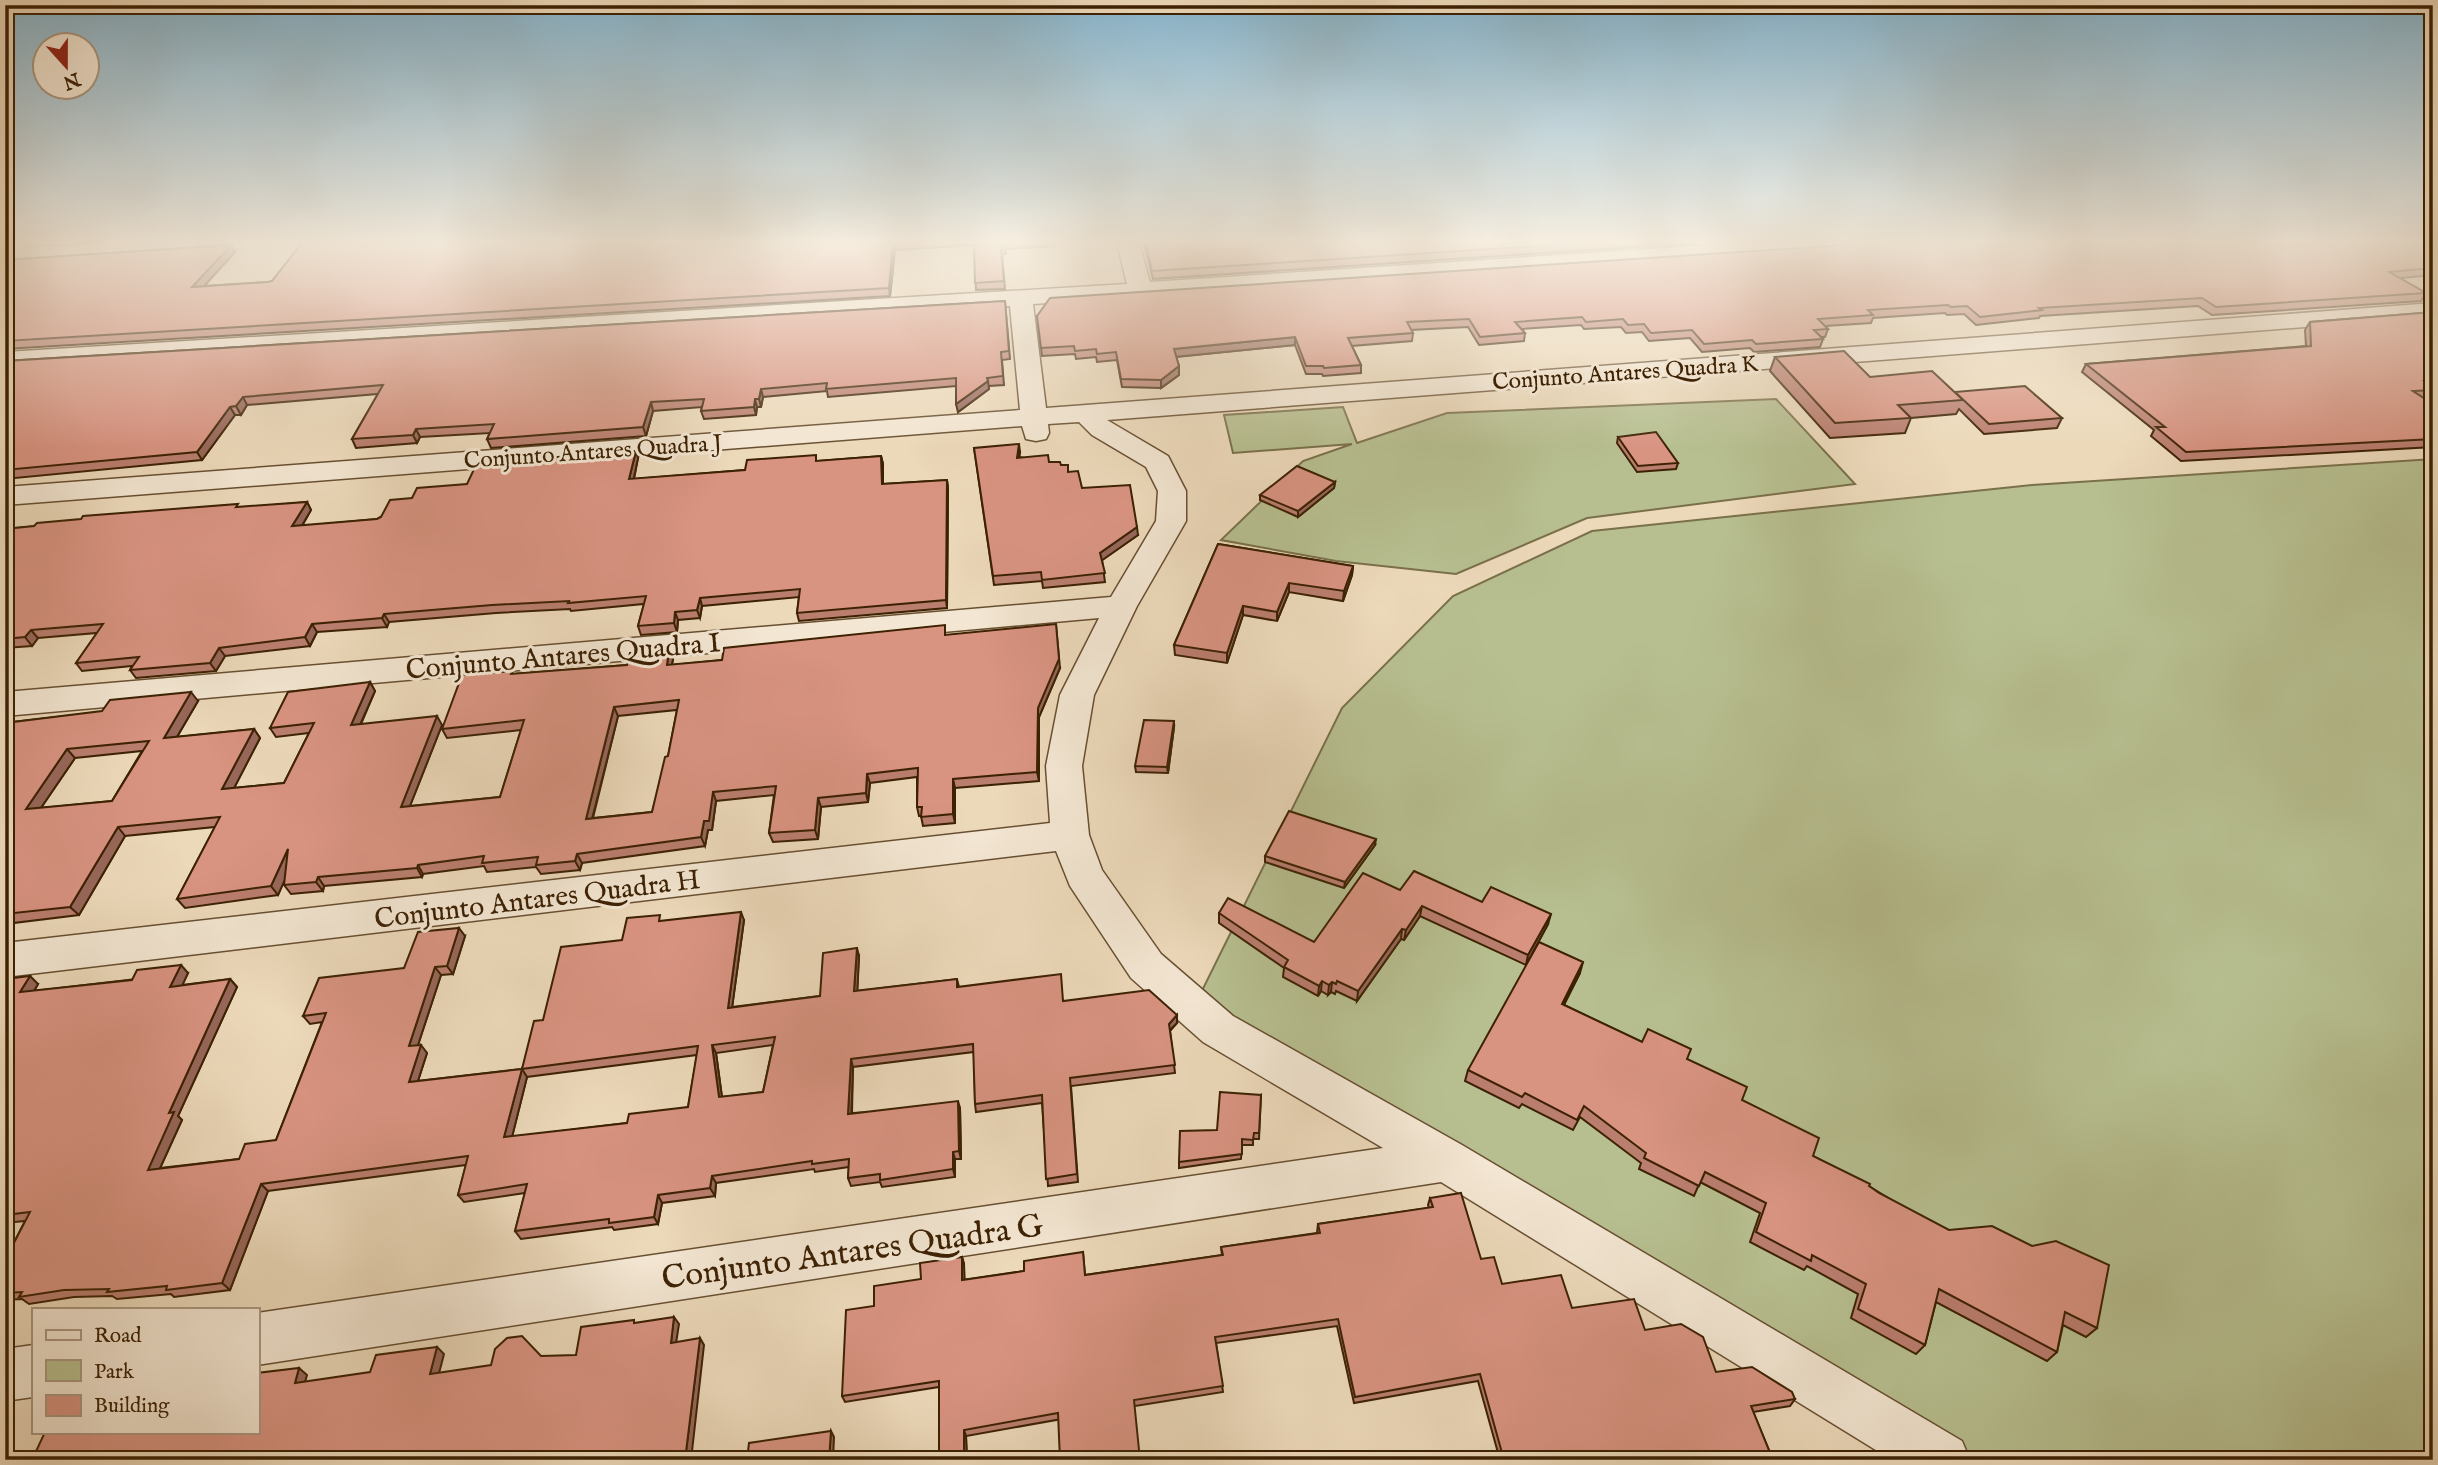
<svg xmlns="http://www.w3.org/2000/svg" width="2438" height="1465" font-family="'IM FELL English',serif">
<style>
.green{fill:#b7bf90;stroke:#7a704a;stroke-width:2}
.lines{fill:none;stroke-linecap:round;stroke-linejoin:round}
.minor-casing{stroke:#684f31;stroke-width:3}
.tertiary-casing{stroke:#684f31;stroke-width:3}
.minor{fill:#f3e6d2;fill-rule:evenodd}
.tertiary{fill:#f3e6d2;fill-rule:evenodd}
.wall{fill:#ba7e6f;stroke:#3c2103;stroke-width:2;fill-rule:evenodd}
.shaded-wall{fill:#97675a;stroke:#3c2103;stroke-width:2}
.building{fill:#d89381;stroke:#3c2103;stroke-width:2;fill-rule:evenodd}
.labels{text-anchor:middle;stroke-width:6;stroke-linejoin:round;paint-order:stroke}
.far-street-label{font-size:23px;fill:#3c2103;stroke:#f3e6d2}
.street-label{font-size:28px;fill:#3c2103;stroke:#f3e6d2}
.near-street-label{font-size:33px;fill:#3c2103;stroke:#f3e6d2}
</style>
<rect width="100%" height="100%" fill="#ecd9ba"/>
<filter id="stains"><feTurbulence type="fractalNoise" baseFrequency=".00286" numOctaves="4"/><feColorMatrix values="0 0 0 0 .2 0 0 0 0 .09 0 0 0 0 .02 0 0 0 .5 -.17"/></filter>
<radialGradient id="worn" r=".72"><stop offset=".6" stop-color="#630" stop-opacity="0"/><stop offset="1" stop-color="#630" stop-opacity=".3"/></radialGradient>
<g class="green">
<polygon points="1776,399 1855,484 1587,518 1456,574 1336,561 1221,540 1303,461 1352,444 1233,453 1224,415 1343,407 1357,443 1447,413"/>
<polygon points="2433,459 2433,1460 1951,1460 1186,1023 1342,708 1453,596 1592,531 2032,485"/>
</g>
<g class="lines">
<g class="minor-casing">
<g id="minor">
<polygon points="114,243 244,243 241,248 233,250 5,263 5,249"/>
<polygon points="1117,243 1139,243 1150,282 1740,243 1852,243 1849,248 1841,250 1033,304 1046,408 2433,303 2433,317 1107,420 1168,456 1186,491 1186,521 1137,606 1094,695 1082,766 1089,835 1102,870 1161,954 1233,1016 1462,1145 1962,1441 1970,1460 1892,1460 1441,1182 257,1365 257,1313 1383,1148 1203,1042 1131,978 1070,886 1056,851 5,977 5,943 1050,823 1046,766 1060,695 1099,618 5,716 5,692 1111,597 1156,521 1158,491 1146,467 1092,435 1079,422 1048,424 1049,433 1046,439 1036,441 1026,439 1022,426 5,505 5,487 1020,410 1010,306 5,367 5,352 1127,284"/>
<polygon points="33,1345 33,1397 5,1401 5,1349"/>
</g>
</g>
<g class="tertiary-casing">
<polygon id="tertiary" points="5,243 28,243 24,248 5,254"/>
</g>
<use href="#minor" class="minor"/>
<use href="#tertiary" class="tertiary"/>
</g>
<g class="wall">
<polygon points="302,243 1055,243 1055,246 1006,249 1006,254 1002,254 1005,289 976,290 974,245 895,250 890,296 5,349 5,260 231,245 235,252 204,286 268,282 272,281"/>
<polygon points="1144,243 1697,243 1153,279"/>
<polygon points="2433,243 2433,275 2400,278 2426,293 2421,301 2212,315 2198,306 2040,316 2039,318 1976,325 1964,314 1947,315 1945,313 1873,318 1871,323 1825,326 1828,329 1825,337 1821,337 1823,339 1820,347 1754,352 1750,348 1702,352 1690,338 1649,341 1642,332 1626,333 1621,327 1584,329 1581,325 1522,329 1525,333 1524,341 1479,345 1468,327 1411,330 1413,333 1412,341 1352,346 1361,365 1361,373 1323,376 1322,374 1306,374 1295,345 1176,357 1179,366 1179,375 1161,388 1122,387 1117,360 1097,362 1096,357 1076,359 1075,354 1042,356 1037,316"/>
<polygon points="1005,301 1010,359 1002,360 1004,385 989,386 989,389 958,412 956,386 828,397 827,391 763,397 761,407 757,407 756,415 704,419 701,411 702,407 653,411 646,436 491,448 487,439 490,433 420,437 417,443 356,448 352,439 378,394 247,405 241,415 235,415 202,460 5,479 5,361"/>
<polygon points="2433,312 2433,395 2431,397 2424,398 2433,404 2433,447 2181,461 2151,436 2154,430 2082,372 2086,364 2306,346 2305,330 2310,322"/>
<polygon points="1775,357 1870,377 1954,392 2062,418 2057,428 1984,434 1959,409 1956,414 1911,418 1905,433 1830,438 1770,371"/>
<polygon points="1618,437 1678,463 1676,469 1637,472 1617,443"/>
<polygon points="974,448 1020,452 1019,457 1061,465 1068,472 1082,488 1138,535 1102,560 1105,582 1043,588 1042,581 994,585"/>
<polygon points="881,456 883,464 883,484 947,480 948,488 947,608 799,621 797,613 799,597 702,606 700,618 678,620 677,632 641,635 638,626 644,604 571,611 570,609 496,613 389,622 387,627 317,632 310,646 225,656 216,671 136,678 130,670 132,666 82,671 76,663 97,633 38,638 32,646 5,648 5,529 307,502 311,510 302,526 377,519 412,498 467,484 638,458 634,479 745,470 818,461"/>
<polygon points="1335,482 1334,488 1298,517 1260,500 1260,495"/>
<polygon points="1218,544 1353,566 1352,575 1343,601 1289,592 1277,621 1243,615 1227,663 1175,655 1174,645"/>
<path d="M947,635l113,33 -21,49v64l-84,7v35l-32,3 -2,-10h-2l-2,-9v-30l-47,6 -2,19 -47,5 -3,32 -45,3 -4,-9 5,-38 -58,6 -4,29h-4l-3,16 -123,17 -2,7 -39,4 -5,-7 -49,5 -3,-6 -61,8 -1,3 -98,9 -1,5 -32,3 -7,-9v-5l-6,15 -93,13 -8,-9 38,-72 -90,9 -46,79 -74,9v-201l193,-22 -21,36 77,-8 6,9 -26,50 50,-5 25,-50 -33,4 -6,-9 100,-46 5,9 -14,33 81,1 -32,81 90,-9 21,-67 -74,8 -5,-9 70,-58 1,3 114,-9 42,-15 4,9 -1,6 50,-5zM677,710l-9,46 -16,56 -59,6 25,-102zM142,751l-30,50 -71,7 34,-50z"/>
<polygon points="1174,727 1168,773 1136,772 1135,766"/>
<polygon points="1375,845 1344,888 1265,862 1265,856"/>
<polygon points="1400,890 1482,902 1548,924 1526,965 1420,916 1404,940 1401,939 1357,1001 1336,991 1335,994 1331,992 1328,995 1321,991 1318,996 1283,977 1284,968 1219,923 1219,913 1314,942"/>
<path d="M744,920l-12,87 88,-11 39,-40 -2,35 100,-12 2,8 105,14 113,22 -7,8 5,42 -104,13 7,96 -30,4 -6,-83 -66,9 -1,-8 -1,-52 -121,15 -1,46 108,-5 1,51h-6v18l-73,10 -2,-5 -29,4 -3,-8 1,-11 -34,5 -1,-3 -98,14 -1,13 -53,7 -4,21 -44,6 -2,-3 -91,12 -6,-8 10,-38 -61,9 -6,-7 8,-30 -198,26 -38,99 -56,7 -3,-3 -54,5 -5,-3 -38,1 -45,7 -7,-5 -17,1v-40l20,-39 -20,2v-244l33,5 -4,7 154,-18 -6,12 48,-6 7,8 -59,129 4,4 -22,48 79,-9 37,-19 46,-118 -12,2 -7,-8 101,-48 61,-32 -12,38 -12,1 -23,70 9,8 -9,28 104,-12 21,-49 79,-80 41,-19zM773,1045l-10,47 -41,5 -6,-44zM697,1055l-9,52 -61,16 -115,14 15,-60z"/>
<polygon points="1580,973 1564,1005 1642,1042 1687,1059 1742,1100 1813,1156 1869,1186 2097,1328 2086,1337 2063,1325 2057,1352 2047,1361 1936,1302 1925,1345 1916,1354 1851,1318 1858,1294 1807,1266 1804,1270 1750,1242 1760,1213 1700,1182 1694,1196 1639,1169 1641,1163 1580,1117 1573,1130 1522,1104 1519,1108 1465,1081 1468,1070"/>
<polygon points="1261,1095 1259,1139 1253,1139 1253,1145 1242,1145 1241,1159 1179,1168 1179,1162"/>
<polygon points="1430,1198 1502,1284 1572,1308 1645,1330 1716,1372 1795,1399 1790,1406 1753,1412 1773,1460 1500,1460 1478,1381 1354,1403 1337,1326 1216,1343 1223,1392 1135,1406 966,1436 967,1460 939,1460 939,1387 845,1402 842,1396 874,1306 962,1257 964,1264 964,1280 1024,1271 1083,1252 1085,1275 1222,1255 1221,1247 1317,1233 1318,1224 1429,1208 1428,1205"/>
</g>
<g class="shaded-wall">
<polygon points="893,243 895,250 890,296 889,288"/>
<polygon points="231,245 235,252 196,295 192,287"/>
<polygon points="1295,337 1295,345 1174,357 1174,349"/>
<polygon points="1179,366 1179,375 1161,388 1161,380"/>
<polygon points="988,381 989,389 958,412 956,404"/>
<polygon points="761,389 763,397 761,407 759,399"/>
<polygon points="243,397 247,405 241,415 236,406"/>
<polygon points="755,399 757,407 756,415 754,407"/>
<polygon points="651,402 653,411 646,436 643,427"/>
<polygon points="230,407 235,415 202,460 197,452"/>
<polygon points="416,429 420,437 417,443 413,435"/>
<polygon points="1019,444 1020,452 1018,466 1017,458"/>
<polygon points="636,451 638,458 632,487 629,479"/>
<polygon points="881,456 883,464 883,492 882,484"/>
<polygon points="947,480 948,488 947,608 946,600"/>
<polygon points="1335,482 1334,488 1298,517 1298,511"/>
<polygon points="307,502 311,510 297,534 292,526"/>
<polygon points="1137,527 1138,535 1101,561 1100,553"/>
<polygon points="1353,566 1352,575 1343,601 1344,591"/>
<polygon points="1289,583 1289,592 1277,621 1277,612"/>
<polygon points="700,598 702,606 700,618 697,610"/>
<polygon points="1243,606 1243,615 1227,663 1227,653"/>
<polygon points="675,612 678,620 677,632 674,623"/>
<polygon points="384,614 389,622 387,627 382,618"/>
<polygon points="312,624 317,632 310,646 305,637"/>
<polygon points="1056,624 1060,668 1039,717 1039,781 1037,772 1038,708"/>
<polygon points="31,630 38,638 32,646 25,637"/>
<polygon points="219,648 225,656 216,671 210,663"/>
<polygon points="669,650 673,659 670,674 667,665"/>
<polygon points="370,682 375,691 356,734 351,725"/>
<polygon points="191,692 198,701 171,747 164,738"/>
<polygon points="614,707 618,716 590,827 586,819"/>
<polygon points="437,716 442,725 406,816 401,807"/>
<polygon points="1174,721 1174,727 1168,773 1167,767"/>
<polygon points="254,729 260,738 229,798 222,789"/>
<polygon points="67,749 75,758 34,818 26,809"/>
<polygon points="867,774 870,783 868,802 866,793"/>
<polygon points="953,779 955,788 955,823 953,814"/>
<polygon points="713,792 716,801 712,830 708,830 705,846 701,837 704,821"/>
<polygon points="818,798 821,807 818,839 815,830"/>
<polygon points="118,827 125,836 79,915 70,907"/>
<polygon points="1376,839 1375,845 1344,888 1345,882"/>
<polygon points="288,849 295,858 278,895 271,886"/>
<polygon points="577,854 582,863 580,870 575,861"/>
<polygon points="418,865 423,874 422,877 417,868"/>
<polygon points="318,877 324,886 323,891 316,882"/>
<polygon points="1422,906 1420,916 1404,940 1406,930"/>
<polygon points="741,912 744,920 731,1016 728,1008"/>
<polygon points="1551,914 1548,924 1526,965 1528,955"/>
<polygon points="459,928 465,936 453,974 447,966"/>
<polygon points="1402,929 1401,939 1357,1001 1358,991"/>
<polygon points="857,948 859,956 857,999 854,991"/>
<polygon points="1583,962 1580,973 1558,1015 1562,1004"/>
<polygon points="181,965 188,973 178,995 170,987"/>
<polygon points="435,967 441,975 415,1054 409,1046"/>
<polygon points="30,976 38,984 29,1000 20,992"/>
<polygon points="230,979 237,987 178,1116 182,1120 156,1177 148,1170 169,1113"/>
<polygon points="1322,981 1321,991 1318,996 1319,986"/>
<polygon points="1332,982 1331,992 1328,995 1329,985"/>
<polygon points="1177,1015 1177,1023 1169,1031 1169,1024"/>
<polygon points="421,1045 427,1053 415,1090 409,1082"/>
<polygon points="712,1045 716,1053 723,1105 719,1097"/>
<polygon points="851,1059 853,1067 851,1121 848,1114"/>
<polygon points="522,1069 527,1077 510,1145 504,1137"/>
<polygon points="958,1101 960,1108 961,1159 959,1151"/>
<polygon points="953,1152 955,1159 955,1177 953,1169"/>
<polygon points="712,1176 716,1183 715,1196 710,1188"/>
<polygon points="261,1184 268,1191 230,1290 222,1283"/>
<polygon points="658,1195 662,1203 658,1224 654,1217"/>
<polygon points="962,1257 964,1264 965,1287 962,1280"/>
<polygon points="674,1317 679,1324 675,1350 671,1343"/>
<polygon points="700,1338 704,1345 691,1460 685,1460"/>
<polygon points="437,1347 444,1354 437,1381 430,1374"/>
<polygon points="299,1368 307,1375 303,1389 295,1383"/>
<polygon points="964,1430 966,1436 967,1460 964,1460"/>
<polygon points="831,1431 834,1437 833,1460 829,1460"/>
<polygon points="5,1444 15,1460 8,1460 5,1456"/>
</g>
<g class="building">
<polygon points="302,243 893,243 889,288 5,341 5,260 231,245 192,287 268,282 272,281"/>
<polygon points="974,243 1005,243 1005,246 1001,247 1004,281 975,283"/>
<polygon points="1146,243 1584,243 1152,271"/>
<polygon points="1849,243 2433,243 2433,268 2389,272 2426,293 2216,307 2202,298 2039,308 2042,310 1980,317 1967,306 1951,307 1948,305 1868,310 1873,315 1818,319 1828,329 1814,330 1823,339 1756,344 1752,340 1704,344 1692,330 1651,333 1644,324 1628,325 1623,319 1586,322 1582,317 1515,322 1525,333 1480,337 1469,319 1407,322 1413,333 1348,338 1361,365 1324,368 1323,366 1306,366 1295,337 1174,349 1179,366 1161,380 1121,379 1116,352 1097,354 1096,349 1075,351 1074,346 1041,348 1037,316 1050,298 1844,245"/>
<polygon points="1005,301 1009,351 1001,352 1003,376 987,378 988,381 956,404 956,378 826,389 827,383 761,389 759,399 755,399 754,407 701,411 704,399 651,402 643,427 487,439 494,424 416,429 413,435 352,439 383,385 243,397 236,406 230,407 197,452 5,470 5,361"/>
<polygon points="2433,312 2433,381 2425,381 2433,386 2433,390 2413,391 2433,404 2433,439 2186,452 2156,427 2165,427 2086,364 2311,346 2310,322"/>
<polygon points="1844,351 1870,377 1932,371 1963,400 1898,405 1911,418 1835,423 1775,357"/>
<polygon points="2025,386 2062,418 1989,424 1955,392"/>
<polygon points="1656,432 1678,463 1638,466 1618,437"/>
<polygon points="1019,444 1017,458 1048,455 1049,462 1060,462 1061,465 1068,465 1068,472 1078,471 1082,488 1130,485 1137,527 1100,553 1105,573 1042,580 1041,572 993,576 974,448"/>
<polygon points="636,451 629,479 745,470 747,460 816,455 816,461 881,456 882,484 947,480 946,600 797,613 800,589 700,598 697,610 675,612 674,623 638,626 646,596 568,603 569,601 492,605 384,614 382,618 312,624 305,637 219,648 210,663 130,670 139,657 76,663 103,624 31,630 25,637 5,639 5,529 34,526 37,523 81,519 83,516 238,504 236,507 307,502 292,526 377,519 381,517 390,500 412,498 417,488 467,484 477,463"/>
<polygon points="1297,466 1335,482 1298,511 1260,495"/>
<polygon points="1218,544 1353,566 1344,591 1289,583 1277,612 1243,606 1227,653 1174,645"/>
<path d="M1056,624l3,35 -21,49 -1,64 -84,7v35l-32,3 1,-10h-5l1,-39 -51,6 -1,19 -48,5 -3,32 -46,3 7,-47 -63,6 -4,29h-5l-3,16 -124,17 -2,7 -39,4 2,-8 -56,6 2,-7 -66,9 -1,3 -99,9 -2,5 -32,3 4,-36 -17,37 -94,13 43,-82 -102,10 -48,80 -65,7v-191l97,-12 8,-11 81,-8 -27,46 90,-9 -32,60 62,-6 30,-60 -44,5 18,-36 82,-10 -19,43 86,-9 -36,91 99,-10 24,-77 -82,9 20,-54 50,-4 -1,3 116,-9 3,-12 39,-3 -2,15 55,-5 2,-12 221,-23v10zM679,700l-11,56 -3,1 -13,55 -66,7 28,-112zM149,741l-37,60 -86,8 41,-60z"/>
<polygon points="1144,720 1174,721 1167,767 1135,766"/>
<polygon points="1289,811 1376,839 1345,882 1265,856"/>
<polygon points="1414,871 1482,902 1491,887 1551,914 1528,955 1422,906 1406,930 1402,929 1358,991 1337,981 1336,984 1332,982 1329,985 1322,981 1319,986 1284,967 1288,960 1219,913 1228,898 1314,942 1363,873 1400,890"/>
<path d="M741,912l-13,96 92,-12 3,-43 34,-5 -3,43 103,-12v8l104,-13 2,27 86,-11 28,25 -8,9 6,41 -105,13 7,96 -31,5 -4,-84 -67,9 -2,-60 -122,15 -3,55 110,-13 1,50 -6,1v17l-73,11v-6l-32,4 1,-19 -37,5v-3l-100,15 -2,12 -52,7 -4,22 -45,6v-4l-94,12 12,-47 -69,11 10,-39 -207,28 -39,99 -56,7 1,-4 -60,6 2,-3 -45,1 -45,7 3,-5 -17,1v-33l25,-48 -25,3v-236l25,-3 -10,16 112,-12 5,-10 44,-5 -11,22 60,-8 -61,134 5,-1 -26,58 91,-11 6,-15 31,-4 50,-127 -23,3 16,-38 85,-10 14,-36 41,-4 -12,38 -12,1 -26,79 12,-1 -12,37 113,-13 12,-48 9,-1 18,-73 61,-7 5,-22 33,-3 -1,6zM775,1037l-12,55 -44,5 -7,-52zM698,1046l-10,61 -59,7 -2,9 -123,14 18,-68z"/>
<polygon points="1539,942 1583,962 1562,1004 1642,1042 1648,1029 1691,1049 1687,1059 1747,1087 1742,1100 1819,1138 1813,1156 1870,1184 1869,1186 1879,1193 1949,1230 1992,1226 2032,1246 2056,1241 2109,1265 2097,1328 2065,1312 2057,1352 1939,1289 1925,1345 1858,1309 1866,1284 1812,1255 1811,1261 1756,1232 1766,1203 1705,1172 1699,1186 1644,1158 1646,1153 1584,1106 1577,1120 1525,1093 1522,1097 1468,1070"/>
<polygon points="1220,1092 1261,1095 1259,1133 1254,1133 1253,1140 1242,1139 1242,1154 1179,1162 1180,1131 1217,1130"/>
<polygon points="1461,1193 1481,1259 1494,1257 1502,1284 1561,1275 1572,1308 1634,1299 1645,1330 1681,1324 1703,1337 1716,1372 1752,1367 1792,1392 1795,1399 1751,1406 1773,1460 1504,1460 1480,1374 1355,1397 1338,1319 1215,1337 1223,1386 1134,1400 1140,1460 1060,1460 1058,1413 964,1430 964,1460 939,1460 939,1381 842,1396 846,1310 874,1306 874,1286 921,1279 920,1263 962,1257 962,1280 1024,1271 1024,1261 1083,1252 1085,1275 1223,1255 1221,1247 1320,1233 1318,1224 1433,1207 1430,1198"/>
<polygon points="674,1317 671,1343 700,1338 685,1460 32,1460 45,1432 257,1432 257,1373 299,1368 295,1383 370,1372 376,1355 437,1347 430,1374 491,1365 495,1349 507,1338 522,1336 541,1356 576,1355 581,1327 634,1320 634,1323"/>
<polygon points="831,1431 829,1460 747,1460 749,1443"/>
<polygon points="1894,1455 1903,1457 1904,1460 1866,1460"/>
</g>
<linearGradient id="sky" x2="0" y2="1"><stop stop-color="#88b7d0"/><stop offset="0.54" stop-color="#f6eee0"/><stop offset="1" stop-color="#f6eee0" stop-opacity="0"/></linearGradient>
<rect width="2438" height="448" fill="url(#sky)"/>
<g class="labels">
<g class="far-street-label">
<text transform="translate(1625 372) rotate(-4)" y="8">Conjunto Antares Quadra K</text>
<text transform="translate(593 451) rotate(-4)" y="8">Conjunto Antares Quadra J</text>
</g>
<g class="street-label">
<text transform="translate(563 655) rotate(-5)" y="10">Conjunto Antares Quadra I</text>
<text transform="translate(537 898) rotate(-7)" y="10">Conjunto Antares Quadra H</text>
</g>
<g class="near-street-label">
<text transform="translate(852 1250) rotate(-8)" y="12">Conjunto Antares Quadra G</text>
</g>
</g>
<rect width="2438" height="1465" fill="none" stroke="#ecd9ba" stroke-width="28"/>
<rect x="7" y="7" width="2424" height="1451" fill="none" stroke="#3c2103" stroke-width="3.5"/>
<rect x="14" y="14" width="2410" height="1437" fill="none" stroke="#3c2103" stroke-width="2"/>
<rect x="32" y="1308" width="228" height="126" fill="#f3e6d2" stroke="#aa977f" stroke-width="2"/>
<rect x="46" y="1330" width="35" height="10" fill="#f3e6d2" stroke="#aa977f" stroke-width="2"/>
<text x="94" y="1342" font-size="21" fill="#3c2103">Road</text>
<rect x="46" y="1360" width="35" height="21" fill="#b7bf90" stroke="#aa977f" stroke-width="2"/>
<text x="94" y="1378" font-size="21" fill="#3c2103">Park</text>
<rect x="46" y="1395" width="35" height="21" fill="#d89381" stroke="#aa977f" stroke-width="2"/>
<text x="94" y="1412" font-size="21" fill="#3c2103">Building</text>
<g transform="translate(66 66) rotate(159)"><circle r="33" fill="#f3e6d2" stroke="#aa977f" stroke-width="2"/>
<path d="M0-5L12 26L0 18L-12 26Z" fill="#8f2418"/>
<text y="-10" font-size="19" font-weight="bold" text-anchor="middle" fill="#3c2103">N</text>
</g>
<rect width="100%" height="100%" filter="url(#stains)"/>
<rect width="100%" height="100%" fill="url(#worn)"/>
</svg>
